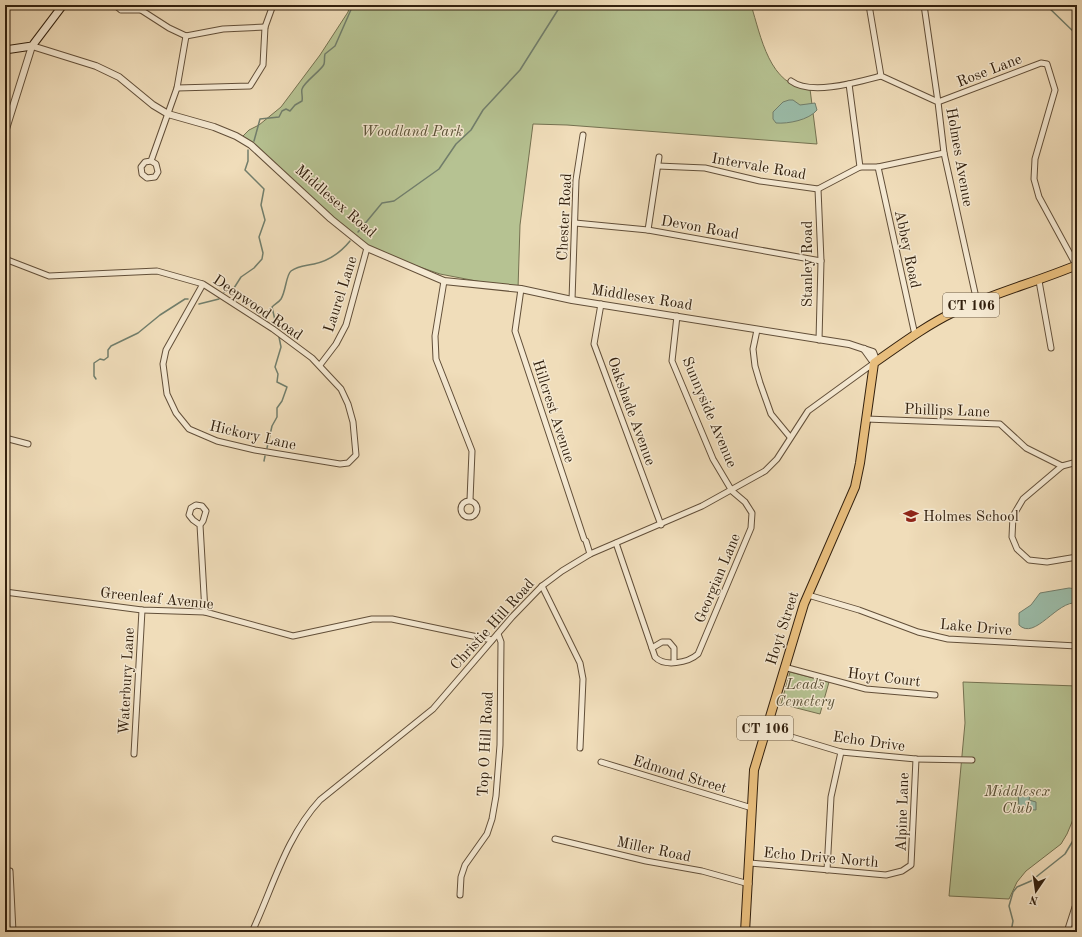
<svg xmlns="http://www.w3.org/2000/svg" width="1082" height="937" font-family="'Old Standard TT',serif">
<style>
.green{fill:#b6c292;stroke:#747150}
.water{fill:#9bbdaa;stroke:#717e6c}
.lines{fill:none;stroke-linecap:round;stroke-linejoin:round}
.stream{stroke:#717e6c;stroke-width:1.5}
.minor-casing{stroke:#624f39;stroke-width:7}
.tertiary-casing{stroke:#624f39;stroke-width:8}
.secondary-casing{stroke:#32200e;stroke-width:9}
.primary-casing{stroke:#32200e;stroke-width:10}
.minor{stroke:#f5e9d2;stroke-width:5}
.tertiary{stroke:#f5e9d2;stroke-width:6}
.secondary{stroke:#f5e9d2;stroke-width:7}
.primary{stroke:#e8be7d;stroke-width:8}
.labels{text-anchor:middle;stroke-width:3;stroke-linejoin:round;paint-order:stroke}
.shield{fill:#f5e9d2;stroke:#6c5c49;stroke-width:1}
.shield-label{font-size:14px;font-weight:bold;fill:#32200e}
.street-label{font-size:15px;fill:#32200e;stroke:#f5e9d2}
.park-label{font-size:15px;font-style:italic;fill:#5a5136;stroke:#f5e9d2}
.poi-label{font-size:15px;fill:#32200e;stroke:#f5e9d2;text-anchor:start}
</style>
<rect width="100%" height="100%" fill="#f0ddba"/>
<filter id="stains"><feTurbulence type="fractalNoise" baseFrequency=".005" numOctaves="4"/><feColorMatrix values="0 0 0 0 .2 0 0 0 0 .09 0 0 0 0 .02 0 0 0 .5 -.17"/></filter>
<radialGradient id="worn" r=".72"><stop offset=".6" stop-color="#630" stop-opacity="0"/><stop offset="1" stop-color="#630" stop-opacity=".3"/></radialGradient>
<g class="green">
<path d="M350,5h401c10,31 18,82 59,84l7,55 -250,-19 -34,-1 -13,101 -2,64 -78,-15 -29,-10 -43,-18 -40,-28 -86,-78 1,-4 6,-6 10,-5 22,-18 39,-52 28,-43z"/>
<polygon points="790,672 829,682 820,714 781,704"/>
<polygon points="963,682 1077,686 1077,810 1067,834 1061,844 1026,871 1017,882 1009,899 949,896 965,723"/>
</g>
<g class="water">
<path d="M789,100h4l7,5 15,-2 2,7c-8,10 -29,14 -41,13l-3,-4v-7l10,-10z"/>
<path d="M1069,588l8,1v14c-20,-3 -42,38 -58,22v-12l12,-8 9,-12z"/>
<polygon points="1018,790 1031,791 1029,800 1036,802 1036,810 1019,809"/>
</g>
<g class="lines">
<g class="stream">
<polyline points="1046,5 1077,35"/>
<path d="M254,141l6,-22 19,-2 3,-6 4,-2 4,2 5,-6 7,-4c1,-4 -1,-9 0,-12 2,-7 21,-20 22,-25 1,-3 0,-7 1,-10l10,-8 18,-41"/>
<polyline points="358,232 382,203 394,201 439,169 456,144 471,130 483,110 520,70 561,5"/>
<polyline points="224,292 234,288 241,277 254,268 262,259 263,253 259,237 265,220 261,205 264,189 245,170 248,161 248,150"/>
<polyline points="199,304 219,299"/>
<path d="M277,329l-5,-22c3,-3 7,-5 9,-8 5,-8 5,-24 10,-28 8,-6 14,-5 23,-7 14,-3 27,-12 36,-23"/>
<polyline points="96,379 94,376 94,363 100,359 104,360 108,357 108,350 111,346 138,333 160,315 185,299 188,299"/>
<polyline points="267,448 272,426 277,417 277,408 282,401 287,387 277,382 278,374 275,367 281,347 279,337"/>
<polyline points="264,461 265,456"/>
<polyline points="1011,932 1013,921 1009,906 1013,892 1017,887 1031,881 1065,854 1077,834"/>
</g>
<g class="minor-casing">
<g id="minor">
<polyline points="115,5 121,10 141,10"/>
<polyline points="138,5 141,10 169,28 186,36"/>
<polyline points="869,5 881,76 938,102 944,153 977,302"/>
<polyline points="924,5 938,102 1041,63 1047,64 1055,90 1035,159 1034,179 1039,197 1076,265"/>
<polyline points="186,36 223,29 265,27"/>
<path d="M791,81c20,15 67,1 90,-5"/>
<polyline points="849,84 860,167"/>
<polyline points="177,88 250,86 263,65 265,27 273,5"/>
<polyline points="151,161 145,162 141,167 142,174 147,178 155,177 158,172 156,164 151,161 177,88 186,36"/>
<polyline points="658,166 705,168 760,181 818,189 860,167 878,167 944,153"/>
<polyline points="878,167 915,335"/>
<polyline points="818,189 821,261 819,340"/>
<polyline points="575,223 648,230 821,261"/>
<polyline points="648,230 659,157"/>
<polyline points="5,259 49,276 157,271 203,284 273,329 312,358 341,389 348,404 353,422 356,455 348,463 340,464 255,450 217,441 189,429 176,413 167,394 163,364 166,350 203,284"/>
<polyline points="444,281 435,336 436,359 472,451 470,500"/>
<polyline points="1039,281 1051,348"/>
<polyline points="521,289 515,331 584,539"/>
<polyline points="572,300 576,180 583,135"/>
<polyline points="601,304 594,344 661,525"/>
<polyline points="757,330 753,349 755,366 760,383 771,414 790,437"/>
<polyline points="320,365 336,344 346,325 367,248"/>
<polyline points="866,419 1000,424 1026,448 1062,466 1077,462"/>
<polyline points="5,438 28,444"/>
<polyline points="1062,466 1023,499 1013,516 1012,537 1017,549 1029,560 1047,562 1077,557"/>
<circle cx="469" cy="509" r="8"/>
<polyline points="200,525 203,521 206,511 202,506 196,505 191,508 189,515 193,520 200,525 205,612"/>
<polyline points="586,541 590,554"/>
<path d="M616,543l39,114c9,10 33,6 43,-3l53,-126 1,-15 -7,-11 -13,-11 -19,-32 -41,-98 5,-45"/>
<polyline points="542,586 580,663 583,679 580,748"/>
<polyline points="5,592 142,610 205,612 293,636 372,619 392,619 492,640"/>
<polyline points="808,595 859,610 918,632 948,639 1077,646"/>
<polyline points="652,648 662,642 669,642 674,648 674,661"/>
<polyline points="784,667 866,689 935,695"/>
<polyline points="765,729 841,752 916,759 972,760"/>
<polyline points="134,754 142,610"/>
<polyline points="601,762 752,808"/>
<polyline points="555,839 646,861 702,871 749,884"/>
<polyline points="750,863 886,875 902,871 911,865 916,759"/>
<polyline points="827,870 831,797 841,752"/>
<polyline points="10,871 13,932"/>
<polyline points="460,895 461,877 465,865 487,834 492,819 496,796 500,745 501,642 498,634"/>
<path d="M252,932c21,-45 34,-95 68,-132l113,-91 79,-92 30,-31 20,-15 28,-17 112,-48 63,-35 12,-12 31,-48 66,-48"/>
<polyline points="1067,932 1075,907 1077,908"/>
</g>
</g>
<g class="tertiary-casing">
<g id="tertiary">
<polyline points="5,132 32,46 96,66 119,77 153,105 168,114 214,127 236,136 251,145 331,219 367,248 444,281 521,289 572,300 849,344 873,352 875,357 874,363"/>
<polyline points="864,349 874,363"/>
</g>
</g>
<g class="secondary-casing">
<polyline id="secondary" points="5,50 32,46 63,5"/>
</g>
<g class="primary-casing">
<path id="primary" d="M745,932l9,-162 50,-166 51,-117 5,-24 14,-100c26,-18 51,-37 80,-51 39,-19 83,-30 123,-47"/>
</g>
<use href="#minor" class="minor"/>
<use href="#tertiary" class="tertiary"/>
<use href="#secondary" class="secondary"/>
<use href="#primary" class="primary"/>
</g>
<defs>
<g id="school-bare" transform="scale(1.2)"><path d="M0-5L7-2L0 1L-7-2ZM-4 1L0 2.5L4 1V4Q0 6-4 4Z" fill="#8f2418" stroke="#f5e9d2" stroke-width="2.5" paint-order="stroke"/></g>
</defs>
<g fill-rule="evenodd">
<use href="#school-bare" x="911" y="516"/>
</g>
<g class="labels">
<g class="shield">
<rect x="943" y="293" width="56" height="24" rx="3"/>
<rect x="737" y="716" width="56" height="24" rx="3"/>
</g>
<g class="shield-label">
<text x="971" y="310">CT 106</text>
<text x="765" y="733">CT 106</text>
</g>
<g class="street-label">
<text transform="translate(989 70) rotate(-21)" y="5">Rose Lane</text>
<text transform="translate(960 157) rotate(80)" y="5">Holmes Avenue</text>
<text transform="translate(759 166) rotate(10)" y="5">Intervale Road</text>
<text transform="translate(336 201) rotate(41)" y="5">Middlesex Road</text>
<text transform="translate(564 217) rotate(-87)" y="5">Chester Road</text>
<text transform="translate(700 227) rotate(10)" y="5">Devon Road</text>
<text transform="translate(908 249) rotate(78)" y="5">Abbey Road</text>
<text transform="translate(807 264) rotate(-90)" y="5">Stanley Road</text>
<text transform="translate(340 294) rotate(-72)" y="5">Laurel Lane</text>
<text transform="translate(642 297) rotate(9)" y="5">Middlesex Road</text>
<text transform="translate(258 307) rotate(34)" y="5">Deepwood Road</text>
<text transform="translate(947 410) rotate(2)" y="5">Phillips Lane</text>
<text transform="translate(554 411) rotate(72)" y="5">Hillcrest Avenue</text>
<text transform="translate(632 411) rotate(70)" y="5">Oakshade Avenue</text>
<text transform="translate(710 412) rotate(67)" y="5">Sunnyside Avenue</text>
<text transform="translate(253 435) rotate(13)" y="5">Hickory Lane</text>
<text transform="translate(717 578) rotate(-67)" y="5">Georgian Lane</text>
<text transform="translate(157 598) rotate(6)" y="5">Greenleaf Avenue</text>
<text transform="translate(492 624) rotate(-48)" y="5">Christie Hill Road</text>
<text transform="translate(976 627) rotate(5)" y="5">Lake Drive</text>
<text transform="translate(782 628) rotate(-72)" y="5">Hoyt Street</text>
<text transform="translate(884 677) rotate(7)" y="5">Hoyt Court</text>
<text transform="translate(126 681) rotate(-87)" y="5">Waterbury Lane</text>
<text transform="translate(869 741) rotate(8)" y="5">Echo Drive</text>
<text transform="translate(485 744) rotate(-87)" y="5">Top O Hill Road</text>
<text transform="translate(680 774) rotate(17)" y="5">Edmond Street</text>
<text transform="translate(902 812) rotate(-88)" y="5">Alpine Lane</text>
<text transform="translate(654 849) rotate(12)" y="5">Miller Road</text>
<text transform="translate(821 857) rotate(5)" y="5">Echo Drive North</text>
</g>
<g class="park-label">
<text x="412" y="136">Woodland Park</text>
<text x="805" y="689">Leads<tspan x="805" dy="17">Cemetery</tspan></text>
<text x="1017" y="796">Middlesex<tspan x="1017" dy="17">Club</tspan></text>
</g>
<g class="poi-label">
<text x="923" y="521">Holmes School</text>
</g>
</g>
<rect width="1082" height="937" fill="none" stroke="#f0ddba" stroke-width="20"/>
<rect x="6" y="6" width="1070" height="925" fill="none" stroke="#32200e" stroke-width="2"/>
<rect x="10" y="10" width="1062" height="917" fill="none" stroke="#32200e"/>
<g transform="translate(1036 891) rotate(193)" stroke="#f5e9d2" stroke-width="3" paint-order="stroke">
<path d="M0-3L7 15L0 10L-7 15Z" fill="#32200e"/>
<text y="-6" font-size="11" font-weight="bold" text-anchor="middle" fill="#32200e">N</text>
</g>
<rect width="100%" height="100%" filter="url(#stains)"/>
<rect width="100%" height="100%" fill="url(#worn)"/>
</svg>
